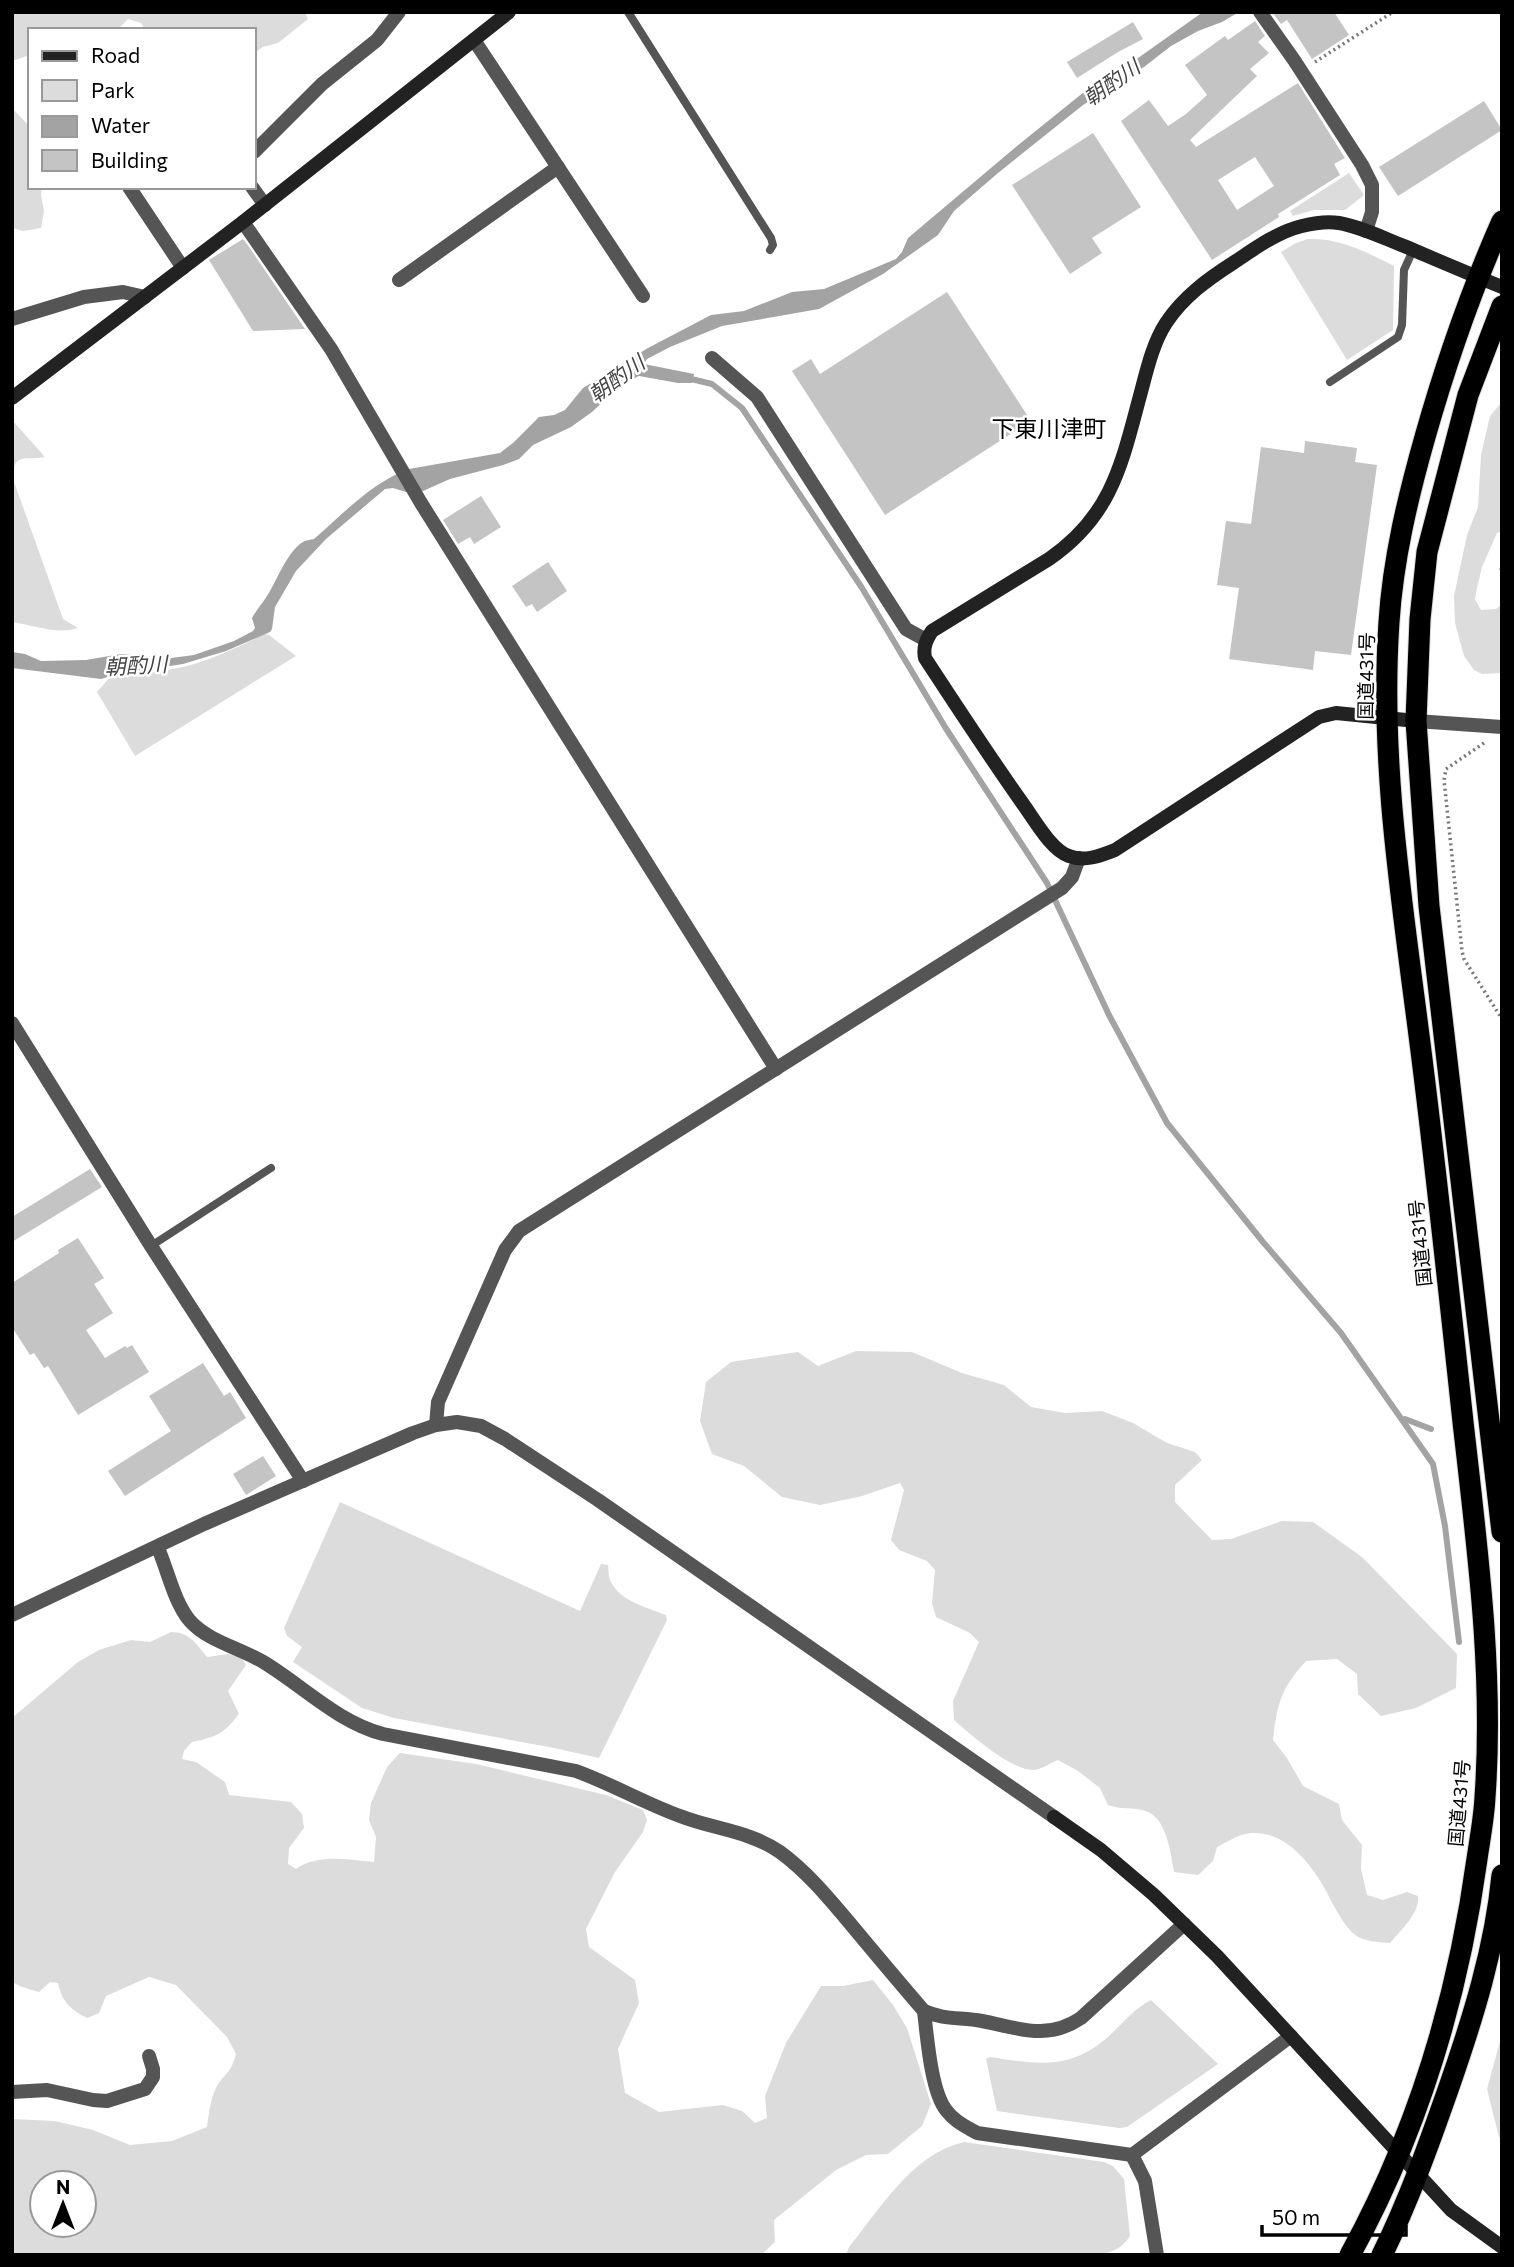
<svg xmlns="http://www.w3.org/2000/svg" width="1514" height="2267" font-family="Commissioner,'Noto Sans JP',sans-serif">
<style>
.green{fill:#dcdcdc;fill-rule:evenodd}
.water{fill:#a3a3a3}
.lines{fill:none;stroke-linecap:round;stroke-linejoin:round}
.stream{stroke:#a3a3a3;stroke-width:6}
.building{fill:#c4c4c4;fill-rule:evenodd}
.highway-casing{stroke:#dbdbdb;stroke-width:23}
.path{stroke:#777;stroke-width:3.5;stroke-dasharray:2 3.5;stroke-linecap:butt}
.lane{stroke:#555;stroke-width:8}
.street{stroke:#555;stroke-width:14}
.secondary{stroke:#222;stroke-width:14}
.highway{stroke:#000;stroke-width:21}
.labels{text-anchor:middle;stroke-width:5;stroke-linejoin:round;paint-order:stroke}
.street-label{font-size:19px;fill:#000;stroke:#fff}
.water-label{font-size:21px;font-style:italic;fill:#444;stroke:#fff}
.quarter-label{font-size:23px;fill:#000;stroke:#fff}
</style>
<rect width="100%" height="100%" fill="#fff"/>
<g class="green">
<polygon points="12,12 305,12 308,19 278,43 263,47 254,53 254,30 145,30 141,23 128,19 117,30 30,30 30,55 12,61"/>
<polygon points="12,108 30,127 30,187 42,187 41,195 44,211 41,228 23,231 12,228"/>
<polygon points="1349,173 1364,195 1345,210 1314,210 1293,216 1290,211"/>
<path d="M1308,239c33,-1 58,13 86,27l-1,64 -46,30 -66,-108 15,-9z"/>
<polygon points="1502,402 1502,531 1497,533 1482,567 1477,588 1475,599 1481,610 1496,609 1502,604 1502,673 1482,674 1474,670 1464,656 1455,623 1454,596 1467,535 1478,507 1481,455 1490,416"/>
<path d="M12,420l33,37c-18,4 -33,-6 -32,22l50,140 15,9c-21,7 -45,-3 -66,-6z"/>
<path d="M265,634l4,1 27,21 -161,100 -38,-64 13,-15c26,-3 52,-5 77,-11 28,-7 52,-20 78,-32z"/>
<path d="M856,1351l56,1 50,21 42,12 27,22 34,6 37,-2 31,12 34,20 28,9 7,8 -27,25v17l37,38 19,-1 51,-18 31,1 49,35 95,97 -1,34 -40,20 -35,8 -23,-22 -1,-20 -20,-15 -31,2c-25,27 -29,43 -33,79l14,18 16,28 36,18 3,16 20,25 -1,24 6,26 16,5 24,-8 11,4c2,17 -18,35 -28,47 -12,-1 -26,-1 -36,-9 -11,-9 -22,-32 -29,-45 -16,-29 -46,-65 -84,-54 -8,3 -16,8 -24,12l-4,14 -15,14 -24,-3c-4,-21 -7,-57 -32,-62 -12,-3 -19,0 -34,-5l-8,-17 -22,-17 -20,-11c-8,3 -17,10 -25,10 -22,0 -62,-35 -79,-50l-1,-19 26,-59 -9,-9 -34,-16 -4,-14 3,-33 -8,-9 -28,-11 -8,-10 13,-50 -4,-7 -38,13 -42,9 -38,-8 -38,-31 -32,-12 -12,-33 6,-39 25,-20 67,-10 20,14z"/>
<path d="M340,1502l240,109 21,-47 7,1c1,6 0,12 3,17 9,19 37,26 55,33l1,5 -68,138 -45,-10 -160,-30 -32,-10 -69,-46 9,-15 -15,-11 -3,-8z"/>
<path d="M171,1632c18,0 25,11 36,25l21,-3 13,3 5,8 -18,26 11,23c-15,20 -23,23 -47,28l-8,9 -2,8 14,3 29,20 4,13 62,7 11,12 2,14 -15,20 -1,16 8,5c22,-16 53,-9 78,-7l2,-25 -7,-17 2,-17 16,-36 13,-14 76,11 130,31 37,15 4,10 -4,12 -28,40 -29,57 3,18 46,33 4,23 -21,46 7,44 34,19 64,-7 19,6 13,12 12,-5 -2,-22 21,-53 35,-57h22l30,-6 20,25 14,23 24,76 -9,22 -34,28 -22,1 -30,15 -62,50 1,22 -14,13h-749v-136l43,2 38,9 37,15 42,-4 35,-14c2,-13 3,-27 9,-39 8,-15 15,-14 20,-34l-9,-17 -51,-52 -27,-8 -43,19 -7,17 -12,5c-17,-9 -25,-16 -29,-35l-8,-1 -11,10 -17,-5 -10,-5v-264l66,-56 21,-12 32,-10 19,2zM42,2183h42v42h-42z"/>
<path d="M1151,2000l67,64 -91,63 -8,1 -122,-17 -11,-52 4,-2c47,7 80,14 119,-21 13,-12 27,-29 42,-36z"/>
<polygon points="1502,2034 1502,2139 1499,2137 1487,2089"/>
<path d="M964,2142l140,20 9,4 11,13 6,57c-9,14 -20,17 -36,19h-248l3,-8c32,-39 63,-93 115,-105z"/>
</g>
<path class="water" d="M1203,12h36l-17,10 -24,9 -27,15 -27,21 -61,38 -85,68 -44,38 -16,24 -55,39 -64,35 -97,17 -52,21 -23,12 -3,5 50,10 -2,9h-14l-39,-7 -17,8 -30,28 -21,15 -38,18 -14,14 -16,6 -53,14 -27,12 -17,1 -13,-4 -8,1 -59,50 -30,32 -21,36 -3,22 -2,3 -44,19 -43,13 -66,10 -16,5 -89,-11v-16l13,2 16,7 45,-1 35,-6 20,1 7,5h8l38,-5 40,-14 19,-10 2,-3 -3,-10c4,-7 8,-12 13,-19 11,-15 21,-47 38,-57 3,-2 7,-2 11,-3 29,-25 58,-57 95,-70l91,-16 13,-10 26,-26 15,-2 11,-5 18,-22 10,-6 55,-34 63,-33 33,-4 48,-19 32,-3 72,-30 6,-7 6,-14 109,-92 67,-54 30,-17z"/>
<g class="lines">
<g class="stream">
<polyline points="687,378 712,384 742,408 862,588 945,727 1047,883 1109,1015 1167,1123 1263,1242 1341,1333 1433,1464 1445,1526 1459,1642"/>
<polyline points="1405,1419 1431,1429"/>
</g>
</g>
<g class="building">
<polygon points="1272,12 1334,12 1349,35 1312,59 1287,20 1281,24"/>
<path d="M1255,21l10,15 -7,6 11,11 -19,16 7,7 -67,64 6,7 102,-64 47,75 -11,6 6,11 -62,39 1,3 -67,43 -91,-139 28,-21 19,26 18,-12 21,-19 -22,-30 40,-29 3,4zM1255,157l19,29 -37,24 -19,-30z"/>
<polygon points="1133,22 1143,39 1118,52 1077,78 1067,62"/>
<polygon points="1484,101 1502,130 1398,196 1379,167"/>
<polygon points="1093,133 1141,207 1092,238 1102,253 1070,274 1012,185"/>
<polygon points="243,239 247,244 305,329 253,331 209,260"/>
<polygon points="947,292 1031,421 885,515 792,371 811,359 820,374"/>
<polygon points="1305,441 1357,448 1355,462 1377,465 1351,655 1315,651 1313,670 1229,659 1239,588 1217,585 1226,521 1251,524 1261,447 1304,453"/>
<polygon points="481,496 501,527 474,544 470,537 458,544 443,520"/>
<polygon points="548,562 567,591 537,612 532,604 526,607 512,586"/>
<polygon points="90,1169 102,1187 12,1242 12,1217"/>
<polygon points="78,1238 104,1278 94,1284 113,1313 86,1330 105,1358 125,1346 127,1348 132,1345 149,1372 78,1415 48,1366 44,1368 34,1353 30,1355 12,1327 12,1283 59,1253 58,1250"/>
<polygon points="203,1363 224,1396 230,1392 246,1418 125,1496 108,1471 171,1431 149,1396"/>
<polygon points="263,1456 276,1476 246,1495 233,1474"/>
</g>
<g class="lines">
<g class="highway-casing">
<g id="highway">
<polyline points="1502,306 1468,395 1427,552 1420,619 1416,721 1429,906 1502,1532"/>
<path d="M1350,2255c67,-122 108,-258 127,-396 3,-21 7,-41 8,-62 9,-125 -8,-251 -22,-375 -13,-121 -26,-243 -41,-363 -18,-146 -43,-290 -33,-437 4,-63 19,-125 36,-185 21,-74 46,-146 77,-216"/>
<path d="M1382,2255c27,-55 47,-111 67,-168 24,-69 46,-139 53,-212"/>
</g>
</g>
<g class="path">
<polyline points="1315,62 1393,12"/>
<polyline points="1500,568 1502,569"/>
<polyline points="1484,743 1446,769 1444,780 1462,951 1464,959 1502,1019"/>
</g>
<g class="lane">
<polyline points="628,12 771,238 773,245 770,250"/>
<polyline points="1330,382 1398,337 1402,325 1404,270 1413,250"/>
<polyline points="151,1246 271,1168"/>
</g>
<g class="street">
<polyline points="1260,12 1294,60 1362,165 1372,185 1372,212 1366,231"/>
<polyline points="474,40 643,296"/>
<polyline points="254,152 322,84 377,40 399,12"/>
<polyline points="129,187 183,268"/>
<polyline points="252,187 265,205"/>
<polyline points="243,222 331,349 421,503 776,1069"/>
<polyline points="399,280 558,167"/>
<polyline points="12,319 84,297 123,292 145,297"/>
<polyline points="712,358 757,397 906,629 926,640"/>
<polyline points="1416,721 1502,727"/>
<polyline points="12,1023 151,1246 303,1481"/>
<polyline points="436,1425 438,1402 505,1250 519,1231 1062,888 1072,877 1079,858"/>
<path d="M158,1548c10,23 16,54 32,73 19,21 51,27 75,42 39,24 73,59 118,71l193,37c36,13 68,32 104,45 33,13 70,15 100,36 26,19 47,44 68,69 25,30 50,60 76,90 20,9 37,6 58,10 36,7 65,20 99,-3l103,-94"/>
<polyline points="12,1615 204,1524 413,1433 436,1425 457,1422 481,1426 505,1439 598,1500 1054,1817"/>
<path d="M924,2011c3,25 7,80 22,99 8,11 19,16 31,23l155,22 159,-119"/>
<polyline points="12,2092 47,2090 93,2100 107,2101 145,2089 153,2077 153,2069 149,2056"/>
<polyline points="1132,2155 1145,2181 1157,2255"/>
</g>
<g class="secondary">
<polyline points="12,398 243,222 509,12"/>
<path d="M1416,721l-80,-8 -17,4 -204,133c-15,6 -31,12 -46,6 -18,-6 -35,-37 -46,-52 -34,-48 -66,-97 -98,-146 -2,-11 1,-18 7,-27l117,-72c64,-44 73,-97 92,-167 6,-23 12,-49 25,-69 17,-26 42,-44 67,-60 21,-14 44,-31 69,-37 12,-3 25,-5 37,-3 23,4 44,15 65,23 33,14 65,28 98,41"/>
<polyline points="1054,1817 1101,1850 1154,1895 1217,1956 1451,2210 1502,2247"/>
</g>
<use href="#highway" class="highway"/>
</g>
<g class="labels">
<g class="street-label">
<text transform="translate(1366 676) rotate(-89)" y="7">国道431号</text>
<text transform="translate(1420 1243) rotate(-96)" y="7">国道431号</text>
<text transform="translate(1459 1803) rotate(-85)" y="7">国道431号</text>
</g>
<g class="water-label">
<text transform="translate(1112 83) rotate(-35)" y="7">朝酌川</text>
<text transform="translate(617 379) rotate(-36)" y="7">朝酌川</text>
<text transform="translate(136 666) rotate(-3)" y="7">朝酌川</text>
</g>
<g class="quarter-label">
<text x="1049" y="437">下東川津町</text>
</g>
</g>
<rect width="1514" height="2267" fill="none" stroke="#000000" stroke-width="28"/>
<rect x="28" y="28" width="228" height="161" fill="#ffffff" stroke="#999999" stroke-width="2"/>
<rect x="42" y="51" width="35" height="10" fill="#222222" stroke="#999999" stroke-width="2"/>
<text x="91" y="63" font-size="21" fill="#000000">Road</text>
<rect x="42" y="80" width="35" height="21" fill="#dcdcdc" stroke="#999999" stroke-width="2"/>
<text x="91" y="98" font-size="21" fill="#000000">Park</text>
<rect x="42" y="116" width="35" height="21" fill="#a3a3a3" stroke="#999999" stroke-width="2"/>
<text x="91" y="133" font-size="21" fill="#000000">Water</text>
<rect x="42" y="150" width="35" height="21" fill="#c4c4c4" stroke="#999999" stroke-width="2"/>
<text x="91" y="168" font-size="21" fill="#000000">Building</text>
<g transform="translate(63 2204)"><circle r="33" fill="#ffffff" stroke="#999999" stroke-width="2"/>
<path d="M0-5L12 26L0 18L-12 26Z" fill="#000000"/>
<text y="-10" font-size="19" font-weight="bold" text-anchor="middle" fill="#000000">N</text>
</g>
<path d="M1262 2225v10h144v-10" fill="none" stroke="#000000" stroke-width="3.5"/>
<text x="1272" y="2225" font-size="21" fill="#000000" stroke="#ffffff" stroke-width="5" paint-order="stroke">50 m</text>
</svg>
